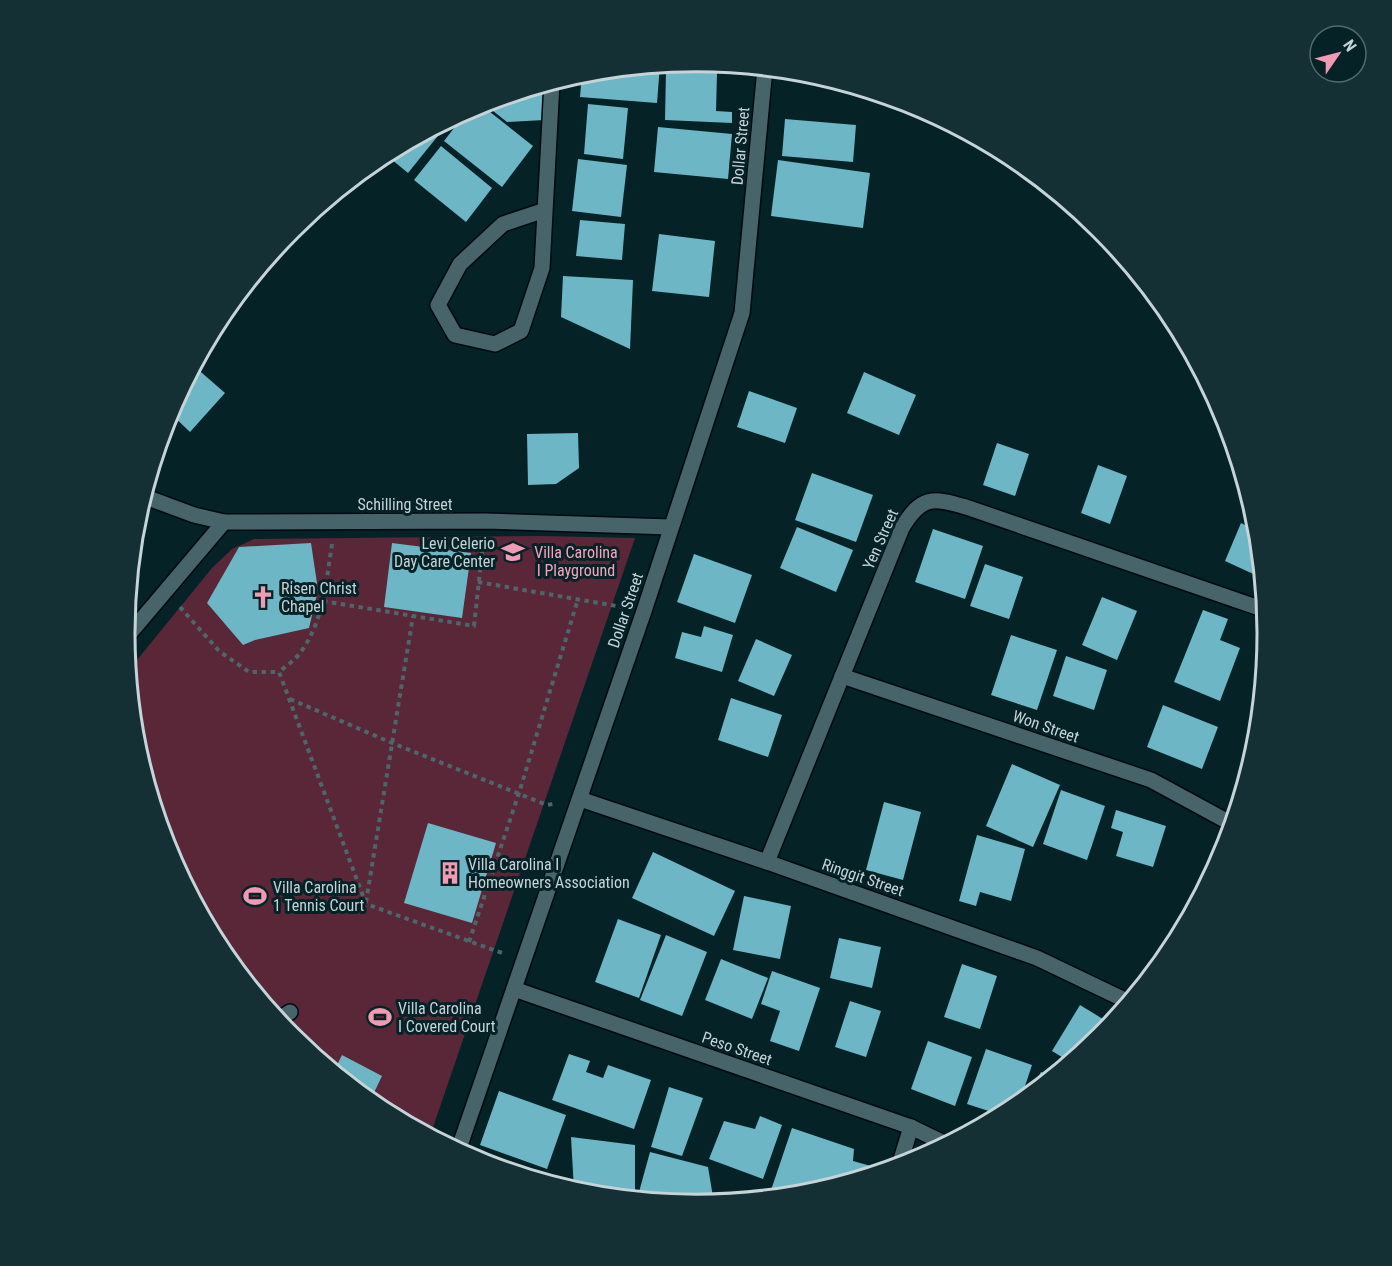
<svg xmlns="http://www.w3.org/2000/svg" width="1392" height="1266" font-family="'Roboto Condensed',sans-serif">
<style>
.green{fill:#592737}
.building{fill:#6db6c5}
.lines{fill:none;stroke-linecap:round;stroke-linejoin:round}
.minor-casing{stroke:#000a0e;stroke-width:18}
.path{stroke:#4e666a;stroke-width:4;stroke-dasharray:4.5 4.5;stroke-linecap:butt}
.minor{stroke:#47646a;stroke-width:15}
.labels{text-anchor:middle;stroke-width:6;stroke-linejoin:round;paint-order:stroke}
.street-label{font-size:16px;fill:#c5d4d8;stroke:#052227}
.poi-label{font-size:16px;fill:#c5d4d8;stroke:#052227;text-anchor:start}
.park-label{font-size:16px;fill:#faa4bc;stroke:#052227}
.rim{fill:none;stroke:#c5d4d8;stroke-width:3}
</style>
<rect width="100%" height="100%" fill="#052227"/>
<polygon class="green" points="543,536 635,538 430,1136 378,1108 292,1037 221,950 168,851 135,744 128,671 212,568 232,549 254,539"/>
<g class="building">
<polygon points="660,65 657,103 580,97 582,73"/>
<polygon points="666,70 717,73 716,111 732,112 732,123 665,120"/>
<polygon points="544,85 544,120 507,122 483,103"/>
<polygon points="480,104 533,146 502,187 444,141 468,110"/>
<polygon points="588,104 628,108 623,159 584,154"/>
<polygon points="785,119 856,125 853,162 782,156"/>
<polygon points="658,127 732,134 728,179 654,172"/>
<polygon points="435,128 441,132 408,173 385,154"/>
<polygon points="441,146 492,188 466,222 414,180"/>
<polygon points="578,159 627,165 621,217 572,211"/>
<polygon points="778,160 870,173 863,228 771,216"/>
<polygon points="580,220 625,224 622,260 576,256"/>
<polygon points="659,234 715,241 709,297 652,291"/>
<polygon points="563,276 633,280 630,349 561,317"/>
<polygon points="194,366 225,393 190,432 169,412"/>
<polygon points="864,372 916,395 899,435 847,413"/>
<polygon points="749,391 797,408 785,443 737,427"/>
<polygon points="578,433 579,468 556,484 528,485 527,434"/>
<polygon points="997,443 1029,454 1015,496 983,485"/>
<polygon points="1098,465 1127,476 1110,524 1081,513"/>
<polygon points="812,473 873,495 856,542 795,520"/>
<polygon points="1241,523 1257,531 1262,578 1225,561"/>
<polygon points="797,527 853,550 836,592 780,568"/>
<polygon points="933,529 983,546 965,599 915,582"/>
<polygon points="311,543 318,590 309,628 255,640 243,645 207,603 239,547"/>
<polygon points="392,543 471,553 462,618 384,607"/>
<polygon points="694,554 752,575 735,623 677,602"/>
<polygon points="985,564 1023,577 1009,619 970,606"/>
<polygon points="1102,597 1137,611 1117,660 1082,645"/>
<polygon points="1203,610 1228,619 1220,640 1240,648 1220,701 1174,682"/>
<polygon points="704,626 733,635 722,672 675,658 682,632 701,637"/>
<polygon points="1011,635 1057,650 1037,710 991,695"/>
<polygon points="756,639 792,655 774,696 738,681"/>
<polygon points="1066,656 1107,670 1094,710 1053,696"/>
<polygon points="731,698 782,715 768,757 718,740"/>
<polygon points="1163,705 1218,727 1202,769 1147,747"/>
<polygon points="1012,764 1060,785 1033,847 986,826"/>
<polygon points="1061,790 1105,806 1087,860 1043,844"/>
<polygon points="884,802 921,812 903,880 866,870"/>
<polygon points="1116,810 1166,826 1153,867 1116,856 1123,832 1111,828"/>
<polygon points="428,823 496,843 472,923 404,903"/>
<polygon points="977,835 1025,849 1011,901 980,892 976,906 959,901"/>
<polygon points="653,852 735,891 714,936 632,898"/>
<polygon points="744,896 791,906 780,959 733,950"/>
<polygon points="618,919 661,935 639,998 595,982"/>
<polygon points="666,935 707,952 682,1016 640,1000"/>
<polygon points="839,938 881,947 872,988 830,978"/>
<polygon points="721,959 768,978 752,1019 705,1000"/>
<polygon points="962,964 997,976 980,1029 944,1017"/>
<polygon points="772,971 820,988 799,1051 770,1041 780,1011 761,1004"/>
<polygon points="850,1001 881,1011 866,1057 835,1047"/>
<polygon points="1080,1005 1111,1024 1100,1037 1070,1062 1052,1051"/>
<polygon points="928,1041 972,1057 955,1106 911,1089"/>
<polygon points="986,1049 1032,1065 1019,1104 1001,1115 967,1104"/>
<polygon points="569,1054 590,1061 586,1072 603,1078 608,1065 651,1080 634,1129 552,1100"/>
<polygon points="342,1055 382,1076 370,1101 334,1071"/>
<polygon points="1041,1072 1052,1077 1029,1096"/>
<polygon points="669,1087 703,1098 682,1156 651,1147"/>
<polygon points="499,1091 566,1115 547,1169 480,1145"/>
<polygon points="760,1116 782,1125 763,1179 709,1159 724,1121 755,1129"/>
<polygon points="792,1128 854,1149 853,1161 885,1170 807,1194 773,1197 769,1196"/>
<polygon points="571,1137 635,1145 635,1198 584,1193 574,1190"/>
<polygon points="650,1152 708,1167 714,1203 696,1204 656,1201 639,1192"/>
<polygon points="486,1155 545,1175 543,1181 483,1163"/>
</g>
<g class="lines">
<g class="minor-casing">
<g id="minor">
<polyline points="545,210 503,224 460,264 438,305 455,335 495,344 521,331 542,268 552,82"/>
<polyline points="143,496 194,515 224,522 485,521 671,527"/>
<polyline points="125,639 224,522"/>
<polyline points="842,676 1151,780 1232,824"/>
<polyline points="580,799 767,862 1037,958 1129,1002"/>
<path d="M767,862l135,-334c19,-32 30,-31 64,-21l299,103"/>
<polyline points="514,989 911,1127 946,1144"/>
<polyline points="278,1020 290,1012"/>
<polyline points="458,1151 644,611 742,313 765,68"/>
<polyline points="899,1166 911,1127"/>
</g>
</g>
<g class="path">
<path d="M332,544c-6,37 -8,77 -32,109 -5,7 -14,13 -21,19l87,232 136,49"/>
<polyline points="478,582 622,607"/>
<polyline points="323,601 474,626 483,544"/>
<polyline points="180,607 219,651 249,672 279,672"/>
<polyline points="290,699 392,743 547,805 553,804"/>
<polyline points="366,902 413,616"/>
<polyline points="469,942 519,793 578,599"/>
</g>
<use href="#minor" class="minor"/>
</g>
<defs>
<g id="school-bare" transform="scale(1.8)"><path d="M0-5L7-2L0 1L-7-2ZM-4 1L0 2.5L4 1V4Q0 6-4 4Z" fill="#f19ab3" stroke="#052227" stroke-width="2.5" paint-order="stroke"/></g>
<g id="church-bare" transform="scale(1.8)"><path d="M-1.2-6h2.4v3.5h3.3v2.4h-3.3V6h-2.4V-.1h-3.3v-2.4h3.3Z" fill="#f19ab3" stroke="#052227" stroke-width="2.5" paint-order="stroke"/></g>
<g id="building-bare" transform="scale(1.8)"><path d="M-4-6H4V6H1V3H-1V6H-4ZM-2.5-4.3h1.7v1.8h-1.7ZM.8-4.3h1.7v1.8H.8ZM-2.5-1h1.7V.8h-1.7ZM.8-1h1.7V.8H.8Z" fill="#f19ab3" stroke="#052227" stroke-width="2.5" paint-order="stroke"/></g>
<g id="stadium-bare" transform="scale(1.8)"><path d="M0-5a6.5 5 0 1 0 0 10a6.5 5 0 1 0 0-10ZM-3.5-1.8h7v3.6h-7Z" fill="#f19ab3" stroke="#052227" stroke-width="2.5" paint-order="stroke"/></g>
</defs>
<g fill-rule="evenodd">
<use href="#school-bare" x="513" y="552"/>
<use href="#church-bare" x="263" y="597"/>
<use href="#building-bare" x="450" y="873"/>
<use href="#stadium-bare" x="255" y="896"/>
<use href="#stadium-bare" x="380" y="1017"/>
</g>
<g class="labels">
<g class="street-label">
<text transform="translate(740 146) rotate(-85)" y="6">Dollar Street</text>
<text x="405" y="510">Schilling Street</text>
<text transform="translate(880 539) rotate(-66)" y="6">Yen Street</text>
<text transform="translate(625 610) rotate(-71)" y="6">Dollar Street</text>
<text transform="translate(1046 726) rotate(19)" y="6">Won Street</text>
<text transform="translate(863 877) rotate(19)" y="6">Ringgit Street</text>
<text transform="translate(737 1048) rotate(19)" y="6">Peso Street</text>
</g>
<g class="poi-label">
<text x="495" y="549" text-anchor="end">Levi Celerio<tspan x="495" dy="18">Day Care Center</tspan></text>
<text x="281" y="594">Risen Christ<tspan x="281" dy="18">Chapel</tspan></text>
<text x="468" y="870">Villa Carolina I<tspan x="468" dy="18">Homeowners Association</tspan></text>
<text x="273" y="893">Villa Carolina<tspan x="273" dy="18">1 Tennis Court</tspan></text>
<text x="398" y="1014">Villa Carolina<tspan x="398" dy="18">I Covered Court</tspan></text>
</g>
<g class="park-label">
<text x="576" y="558">Villa Carolina<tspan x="576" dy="18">I Playground</tspan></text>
</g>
</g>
<path d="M0 0H1392V1266H0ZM135 633a561 561 0 1 1 1122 0a561 561 0 1 1-1122 0Z" fill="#143035" fill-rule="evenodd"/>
<path class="rim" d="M135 633a561 561 0 1 1 1122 0a561 561 0 1 1-1122 0Z"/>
<g transform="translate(1338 54) rotate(55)"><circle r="28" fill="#052227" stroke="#52696e" stroke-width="1.5"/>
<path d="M0-4.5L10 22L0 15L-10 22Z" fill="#f19ab3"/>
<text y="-9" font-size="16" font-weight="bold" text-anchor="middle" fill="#c5d4d8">N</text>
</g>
</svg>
